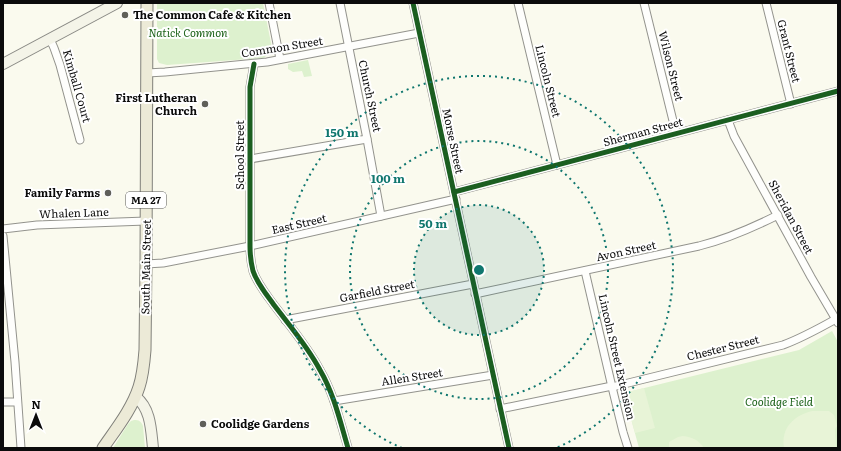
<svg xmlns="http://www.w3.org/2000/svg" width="841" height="451" font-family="Literata,serif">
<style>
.green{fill:#ddf1ce}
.pitch{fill:#e8f4d7}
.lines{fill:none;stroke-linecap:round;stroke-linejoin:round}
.street-casing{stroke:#93938d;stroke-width:9}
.secondary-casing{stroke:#898984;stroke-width:12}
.primary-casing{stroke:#80807a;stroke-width:13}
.street{stroke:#fefefc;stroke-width:7}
.secondary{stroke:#f4f4e8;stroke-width:10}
.primary{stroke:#ecead7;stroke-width:11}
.cycleway-casing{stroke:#fff;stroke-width:8}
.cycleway{stroke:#1b5e20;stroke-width:5}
.ring{fill:none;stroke:#0f766e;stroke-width:2;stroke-dasharray:2 4}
.poi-dot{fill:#5f5f5a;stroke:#fff;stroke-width:1.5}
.labels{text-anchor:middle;stroke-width:4;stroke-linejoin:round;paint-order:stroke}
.shield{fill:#fff;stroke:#545454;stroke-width:1}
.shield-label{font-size:10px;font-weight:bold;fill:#0b0b0b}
.poi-label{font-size:11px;font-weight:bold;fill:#0b0b0b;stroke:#fff;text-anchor:start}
.park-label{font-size:11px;font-style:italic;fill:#1e631b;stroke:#fff}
.street-label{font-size:11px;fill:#0b0b0b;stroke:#fff}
.centre{fill:#0f766e;stroke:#fff;stroke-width:2}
.ring-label{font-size:12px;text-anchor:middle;font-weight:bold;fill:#0f766e;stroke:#fff;stroke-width:4;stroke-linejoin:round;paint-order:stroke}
</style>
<rect width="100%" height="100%" fill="#fafaee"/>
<g class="green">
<path d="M157,3h106l9,45c-2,5 -4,7 -9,10l-96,7 -8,-2 -2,-4z"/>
<polygon points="308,60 312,76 304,77 302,71 293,72 288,69 288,64"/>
<polygon points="832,331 838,342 838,448 639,448 624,393 799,350"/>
<path d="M134,420c5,0 7,1 9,6l2,22h-32l15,-24 3,-3z"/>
</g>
<g class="pitch">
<polygon points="644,388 655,428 635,433 624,393"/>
<path d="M812,411h17l5,4 3,11 -2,3 1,19h-52c-3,-20 9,-32 28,-37z"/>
<path d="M683,436c9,1 16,4 21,12h-35v-6l9,-5z"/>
</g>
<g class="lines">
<g class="street-casing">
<g id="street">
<polyline points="269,3 280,59"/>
<polyline points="340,3 367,139 381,216"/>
<polyline points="413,3 509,448"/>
<polyline points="518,3 557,165"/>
<polyline points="644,3 676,133"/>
<polyline points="766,3 791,104"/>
<polyline points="50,39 54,48 60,65 80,140"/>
<path d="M254,64l-4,23v159c0,9 1,17 3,25 4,12 13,23 21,34 16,21 34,42 46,65 14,24 20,51 28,78"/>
<polyline points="147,73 165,72 267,62 419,33"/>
<polyline points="728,120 734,136 811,277 838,323"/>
<polyline points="250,159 367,139"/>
<polyline points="454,192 838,91"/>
<polyline points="3,229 37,225 146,221"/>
<polyline points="3,236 15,362 21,448"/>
<polyline points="146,264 163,263 250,246 456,199"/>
<polyline points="585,271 612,387 623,432 628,448"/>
<path d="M475,294l224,-48c28,-7 53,-18 79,-31"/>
<polyline points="285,320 473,284"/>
<path d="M612,387l171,-42c19,-7 35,-16 53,-26"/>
<polyline points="334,401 493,375"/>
<polyline points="3,402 17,402"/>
<polyline points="500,409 612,386"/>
</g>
</g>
<g class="secondary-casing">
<g id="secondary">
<polyline points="3,64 117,3"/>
<path d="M136,397c15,12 15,33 17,51"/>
</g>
</g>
<g class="primary-casing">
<path id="primary" d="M103,448c13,-19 29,-39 36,-61 4,-12 5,-24 6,-37l1,-86 1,-261"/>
</g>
<use href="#street" class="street"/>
<use href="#secondary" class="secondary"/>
<use href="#primary" class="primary"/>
<g class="cycleway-casing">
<g id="cycleway">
<polyline points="413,3 509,448"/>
<path d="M254,64l-4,23v159c0,9 1,17 3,25 4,12 13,23 21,34 16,21 34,42 46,65 14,24 20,51 28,78"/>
<polyline points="454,192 838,91"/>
</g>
</g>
<use href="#cycleway" class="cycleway"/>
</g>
<circle cx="479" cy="270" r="65" fill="#0f766e" fill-opacity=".12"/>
<g class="ring">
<circle cx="479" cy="270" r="65"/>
<circle cx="479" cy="270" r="129"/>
<path d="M402 448A194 194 0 1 1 556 448"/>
</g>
<g class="poi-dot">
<circle cx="125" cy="15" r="4"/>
<circle cx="205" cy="104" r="4"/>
<circle cx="108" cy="193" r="4"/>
<circle cx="203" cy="424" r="4"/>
</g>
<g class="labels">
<rect class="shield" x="126" y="192" width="40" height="16" rx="3"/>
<g class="shield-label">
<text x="146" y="204">MA 27</text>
</g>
<g class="poi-label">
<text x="133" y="19">The Common Cafe &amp; Kitchen</text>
<text x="197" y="102" text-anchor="end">First Lutheran<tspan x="197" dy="13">Church</tspan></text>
<text x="100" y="197" text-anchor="end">Family Farms</text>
<text x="211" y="428">Coolidge Gardens</text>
</g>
<g class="park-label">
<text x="188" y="37">Natick Common</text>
<text x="779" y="406">Coolidge Field</text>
</g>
<g class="street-label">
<text transform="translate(282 47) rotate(-9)" y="4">Common Street</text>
<text transform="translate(789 51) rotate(76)" y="4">Grant Street</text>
<text transform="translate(671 66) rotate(76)" y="4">Wilson Street</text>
<text transform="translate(548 81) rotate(76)" y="4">Lincoln Street</text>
<text transform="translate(77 86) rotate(74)" y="4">Kimball Court</text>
<text transform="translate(370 96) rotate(78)" y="4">Church Street</text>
<text transform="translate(643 132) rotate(-15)" y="4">Sherman Street</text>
<text transform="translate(453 141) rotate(78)" y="4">Morse Street</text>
<text transform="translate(240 155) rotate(-90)" y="4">School Street</text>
<text transform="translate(74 213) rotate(-2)" y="4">Whalen Lane</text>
<text transform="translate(791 217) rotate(62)" y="4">Sheridan Street</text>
<text transform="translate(299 224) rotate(-13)" y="4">East Street</text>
<text transform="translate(626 251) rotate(-12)" y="4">Avon Street</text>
<text transform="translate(146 267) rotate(-89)" y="4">South Main Street</text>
<text transform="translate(377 291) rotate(-11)" y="4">Garfield Street</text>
<text transform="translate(723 348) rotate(-14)" y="4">Chester Street</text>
<text transform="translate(617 357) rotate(77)" y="4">Lincoln Street Extension</text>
<text transform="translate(412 377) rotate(-9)" y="4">Allen Street</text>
</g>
</g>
<circle cx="479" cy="270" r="6" class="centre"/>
<g class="ring-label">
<text x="342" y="137">150 m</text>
<text x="388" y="183">100 m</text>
<text x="433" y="228">50 m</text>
</g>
<rect width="841" height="451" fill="none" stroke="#0b0b0b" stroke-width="8"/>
<g transform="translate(36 415)" stroke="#ffffff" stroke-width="3" paint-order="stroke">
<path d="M0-3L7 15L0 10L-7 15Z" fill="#0b0b0b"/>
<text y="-6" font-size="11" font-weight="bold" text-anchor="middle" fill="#0b0b0b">N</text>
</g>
</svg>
